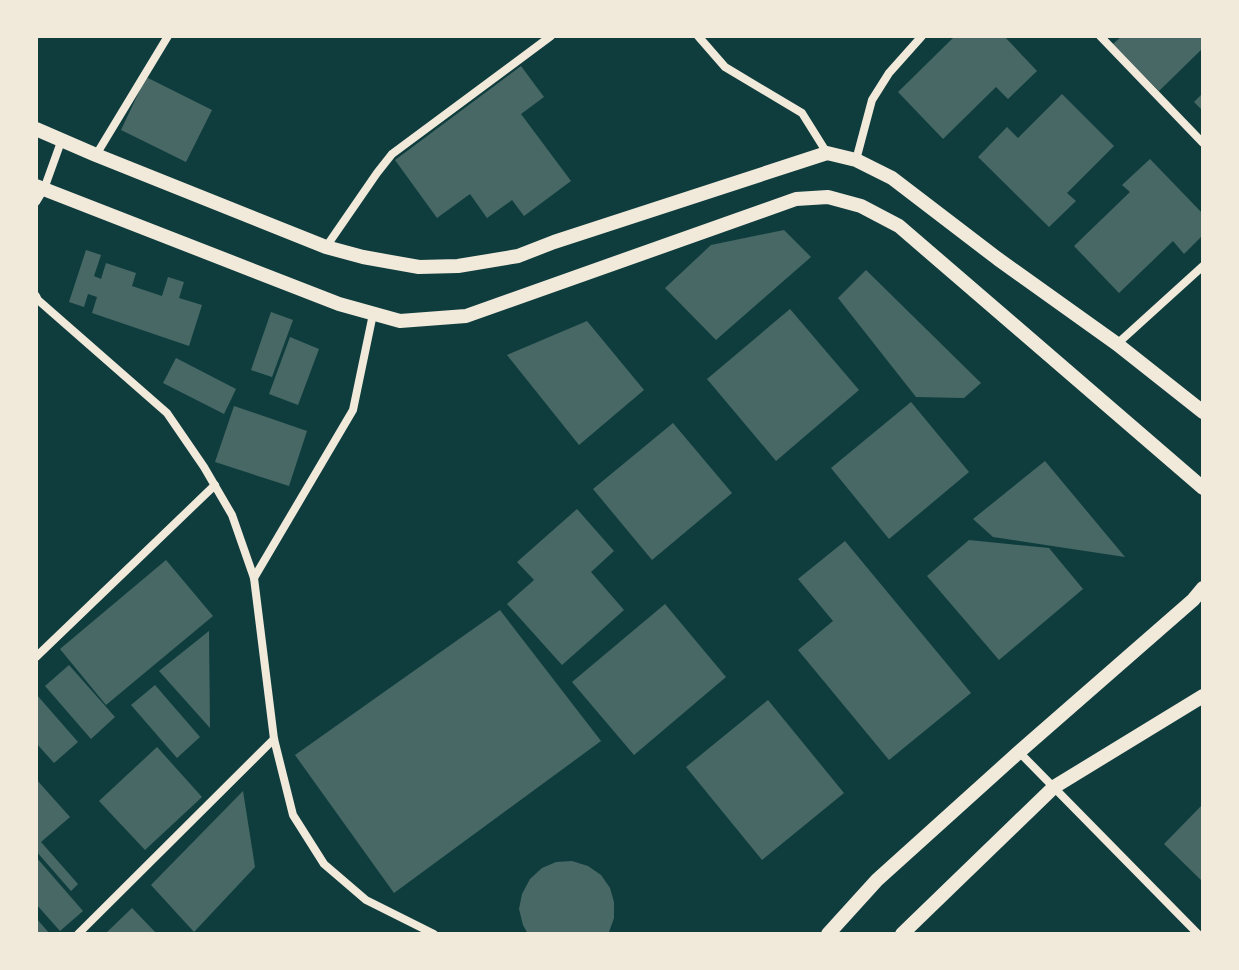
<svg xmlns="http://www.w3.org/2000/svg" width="1239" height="970" font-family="Karla,sans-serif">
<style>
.building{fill:#486865}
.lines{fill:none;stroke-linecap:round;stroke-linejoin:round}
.minor{stroke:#f1e9da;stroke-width:8}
.tertiary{stroke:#f1e9da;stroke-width:14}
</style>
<rect width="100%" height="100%" fill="#0f3d3e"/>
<g class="building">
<polygon points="952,36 1004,36 1037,71 1008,99 996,87 943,139 898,92 953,38"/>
<polygon points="1122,36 1203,36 1203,48 1159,91 1113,44"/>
<polygon points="521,66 544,97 521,114 571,181 524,216 512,200 487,218 470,194 437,218 395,160"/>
<polygon points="146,77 212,110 186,162 121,130"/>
<polygon points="1203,93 1203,111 1194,102"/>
<polygon points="1062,94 1114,146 1067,193 1076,201 1049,227 978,157 1007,127 1018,138"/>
<polygon points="1150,159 1203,214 1203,235 1184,254 1173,241 1119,293 1074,246 1130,192 1122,185"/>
<polygon points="784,230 811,257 716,340 665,288 711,245"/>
<polygon points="86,250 101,255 94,276 101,279 106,263 136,273 132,286 162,296 168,277 184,282 179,298 202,305 189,346 92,313 97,297 88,294 84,307 69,302"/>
<polygon points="866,270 981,383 964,398 916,397 838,298"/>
<polygon points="790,309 859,390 776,461 707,379"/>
<polygon points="271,312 293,320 272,377 251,370"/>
<polygon points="587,321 644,390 579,445 507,355"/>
<polygon points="290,337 319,349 298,405 269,394"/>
<polygon points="176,358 236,389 224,414 163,383"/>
<polygon points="911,402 969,472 889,539 831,468"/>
<polygon points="234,406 307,431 289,486 215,462"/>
<polygon points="673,423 732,493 652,560 593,489"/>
<polygon points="1045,461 1125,557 993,537 973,519"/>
<polygon points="577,509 614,551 591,572 624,610 562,665 507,604 534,580 517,562"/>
<polygon points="969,540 1049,548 1083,589 999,660 927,576"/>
<polygon points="845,541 971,693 889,760 798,650 833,621 798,579"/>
<polygon points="166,560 213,616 106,705 60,649"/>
<polygon points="665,604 726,677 634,755 572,682"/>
<polygon points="500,610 601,741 394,893 295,755"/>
<polygon points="209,631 210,728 159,671"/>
<polygon points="69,665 115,717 91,739 45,686"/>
<polygon points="155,685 200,737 177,758 131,705"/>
<polygon points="36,694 78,742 54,763 36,743"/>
<polygon points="768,700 844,793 762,860 686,767"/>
<polygon points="157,747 202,797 145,850 99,801"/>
<polygon points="36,779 70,817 41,842 78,884 71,891 36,851"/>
<polygon points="243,791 255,867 194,932 151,885"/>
<polygon points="1203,804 1203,882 1164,844"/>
<polygon points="36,857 83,911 60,931 36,904"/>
<polygon points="572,861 588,866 601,875 610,888 614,902 614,918 609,932 607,934 528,934 523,925 519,909 522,894 530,879 542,868 556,862"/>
<polygon points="132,908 157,934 105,934"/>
<polygon points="36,918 50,934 36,934"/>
</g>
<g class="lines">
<g class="minor">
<polyline points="698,36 725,67 802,113 827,153"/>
<polyline points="1100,36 1203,143"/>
<polyline points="96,155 168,36"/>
<polyline points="856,160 872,100 889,73 922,36"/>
<polyline points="36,202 44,189 62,139"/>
<polyline points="326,247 377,173 392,154 551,36"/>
<polyline points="36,296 38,300 167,413 204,467 232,515 254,578 274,739 293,815 324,864 366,900 434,934"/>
<polyline points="1117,344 1203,266"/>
<polyline points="254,578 353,410 373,314"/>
<polyline points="36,657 215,485"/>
<polyline points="1019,752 1198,934"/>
<polyline points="78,934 274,739"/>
</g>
<g class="tertiary">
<polyline points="36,129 96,155 326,247 363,257 419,267 458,266 518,256 554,242 827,153 856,160 892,178 998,259 1117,344 1203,412"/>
<polyline points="36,186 339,304 400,321 466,316 796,199 828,197 861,206 899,226 1203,488"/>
<polyline points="828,934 877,880 1019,752 1193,600 1203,588"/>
<polyline points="902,934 1054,787 1203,696"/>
</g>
</g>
<rect width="1239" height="970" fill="none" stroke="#f1e9da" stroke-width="76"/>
</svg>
